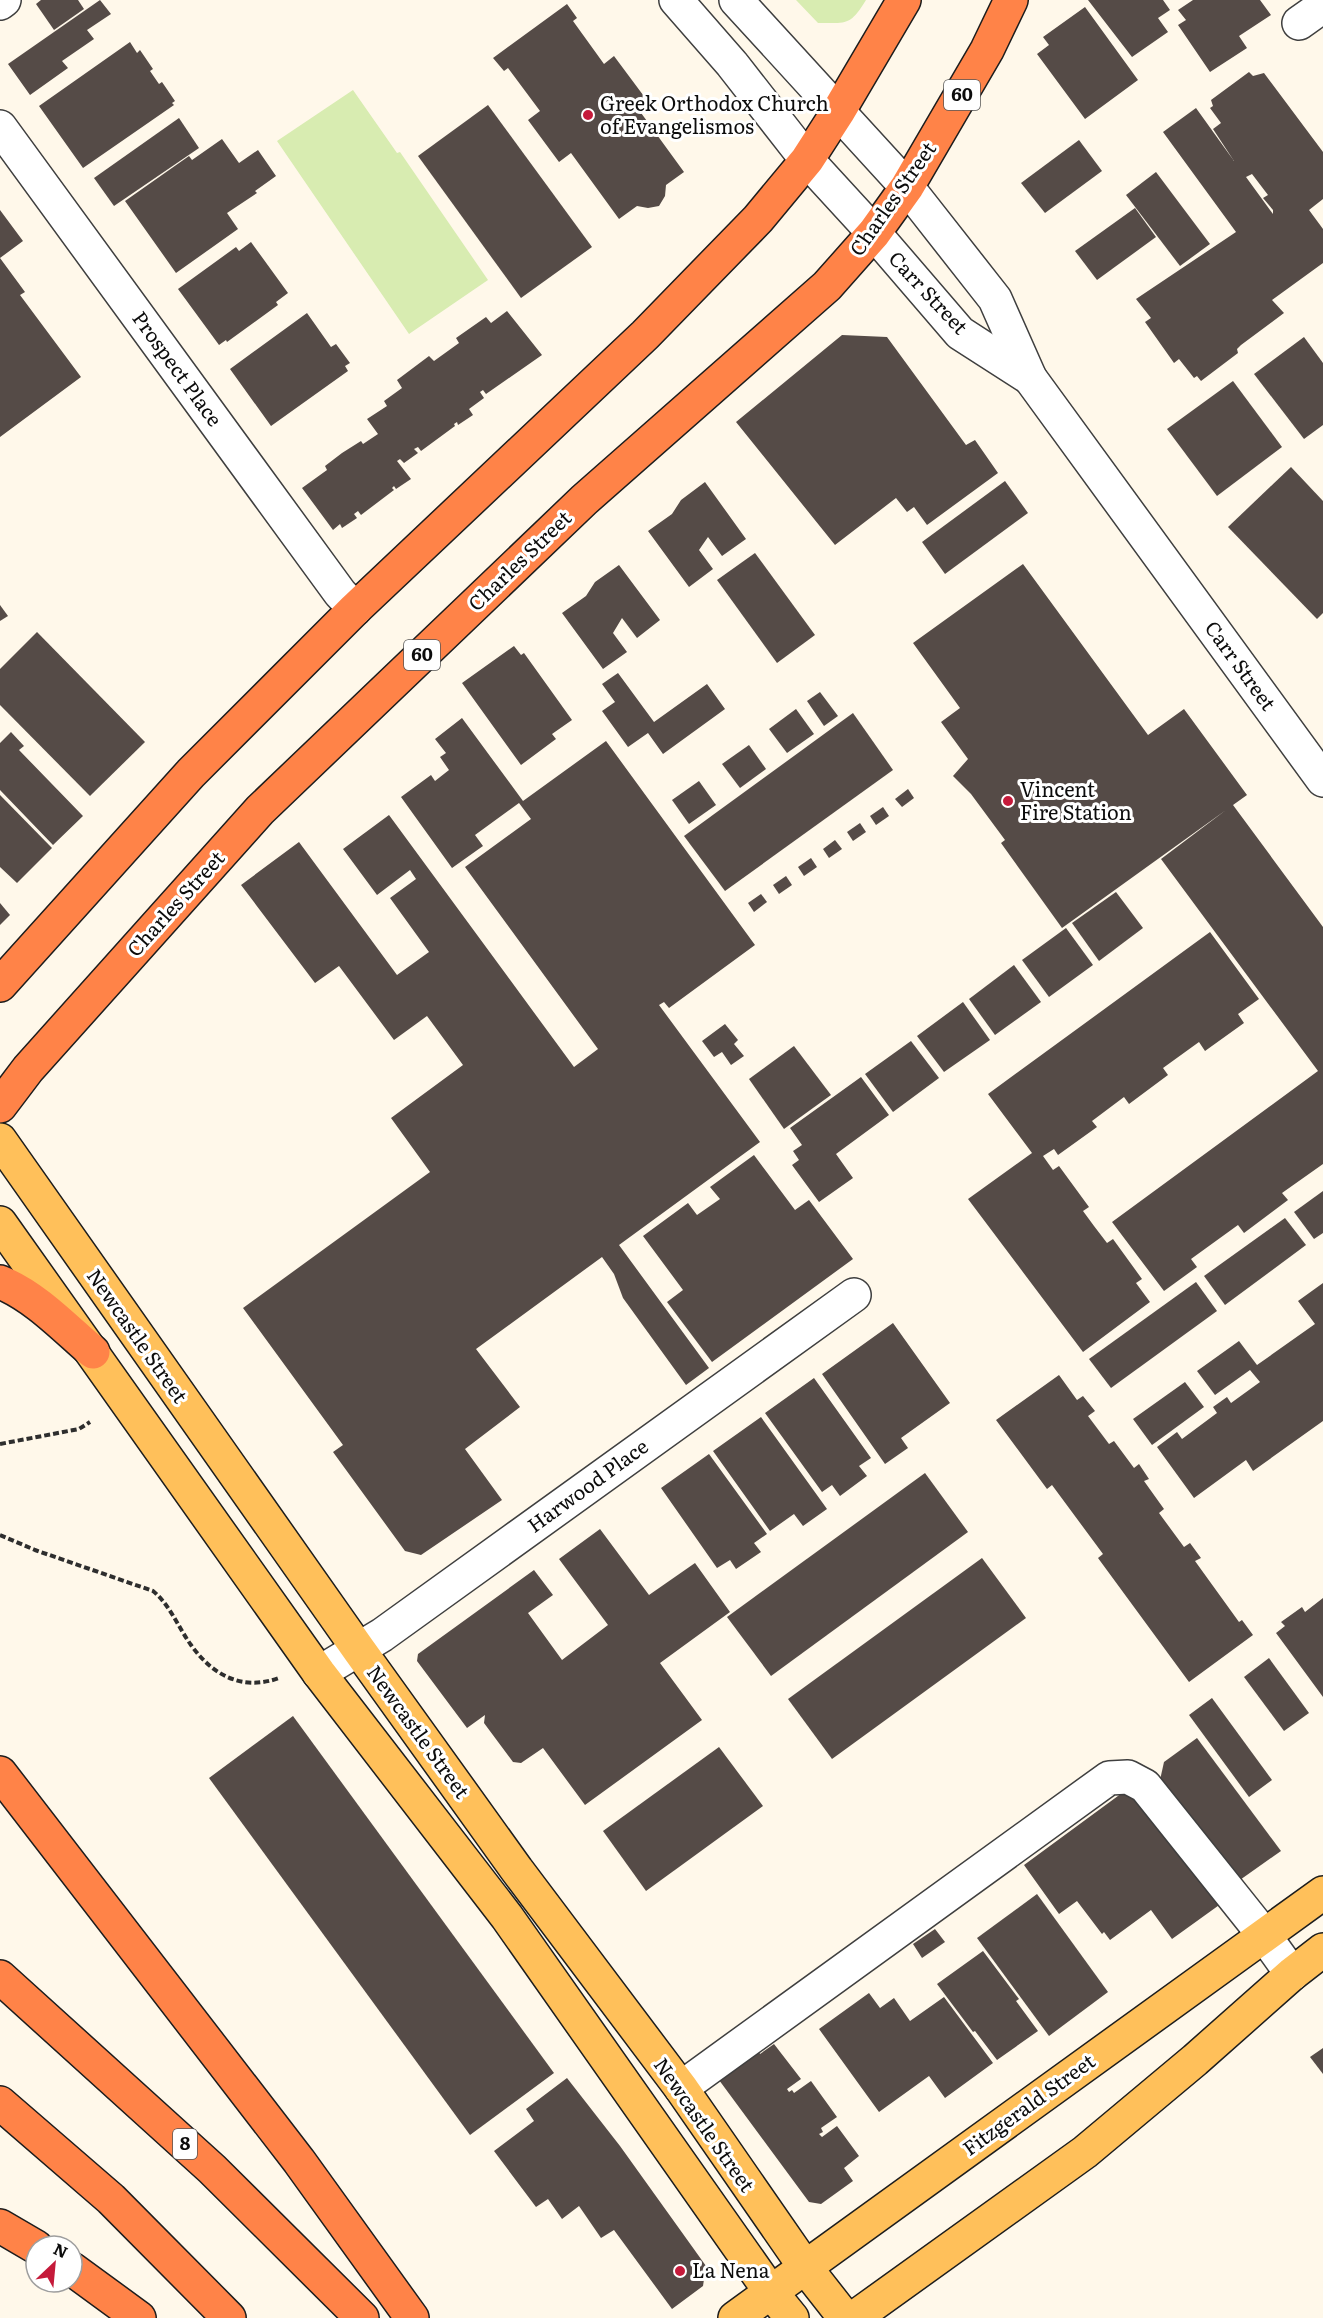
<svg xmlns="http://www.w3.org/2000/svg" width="1323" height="2318" font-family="Literata,serif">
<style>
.green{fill:#d8ecb1}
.building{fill:#554b47;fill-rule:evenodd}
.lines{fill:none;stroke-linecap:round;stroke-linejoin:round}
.minor-casing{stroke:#3f3f3f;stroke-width:36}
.major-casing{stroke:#1d1d1d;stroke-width:36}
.highway-casing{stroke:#1d1d1d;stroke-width:36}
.path{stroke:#2e2e2e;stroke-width:4;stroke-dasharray:6 3;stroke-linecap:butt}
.minor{stroke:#fff;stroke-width:33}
.major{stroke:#ffc05a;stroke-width:33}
.highway{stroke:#ff8348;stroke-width:33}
.poi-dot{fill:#c51a3a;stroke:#fff;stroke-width:2}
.labels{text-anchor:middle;stroke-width:6;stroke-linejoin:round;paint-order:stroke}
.shield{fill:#fff;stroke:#555;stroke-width:1.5}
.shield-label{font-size:18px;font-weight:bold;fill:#0c0c0c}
.poi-label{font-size:20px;fill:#0c0c0c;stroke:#fff;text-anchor:start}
.street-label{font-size:20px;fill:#0c0c0c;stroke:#fff}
</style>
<rect width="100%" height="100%" fill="#fff8ea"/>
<g class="green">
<path d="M796,0h70c-16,26 -19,23 -48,23z"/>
<polygon points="353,90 397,153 400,152 488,280 409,334 277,141"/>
</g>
<g class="building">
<polygon points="41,0 78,0 84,9 54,30 36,4"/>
<polygon points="100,0 111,14 87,30 94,39 62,61 68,68 30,95 8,64"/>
<polygon points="1088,0 1163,0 1170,10 1158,18 1168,32 1132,57"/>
<polygon points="1193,0 1260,0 1271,15 1239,36 1247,48 1210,72 1178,25 1186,20 1178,10"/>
<polygon points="567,4 577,18 573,21 604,64 614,56 646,99 636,106 684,172 666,185 665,196 659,206 648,208 637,206 619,219 571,153 559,162 528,120 540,111 508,68 504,71 493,58"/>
<polygon points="1085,7 1138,80 1085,119 1037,54 1049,45 1043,37"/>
<polygon points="130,42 137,53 140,50 153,69 150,71 159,84 162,82 175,101 172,103 174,105 83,168 39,106"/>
<path d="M1249,72l4,4 11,-3 59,79v47l-14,11 14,19v34l-51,37 12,13 -43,32 -4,4 1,4 -37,28 -4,-5 -3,2 -15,-19 -5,4 -29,-41 6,-4 -15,-19 100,-67 -73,-100 33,-24 38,53 -21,-32 8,-6 -11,-15 3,-2 -2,-6zM1252,174l16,21 -5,3 10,12v4l-27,-37z"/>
<polygon points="488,105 592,247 521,298 418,156"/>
<polygon points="179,118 199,148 114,206 94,178"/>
<polygon points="222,139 239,163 258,150 276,176 255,191 257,193 227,213 238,229 176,273 125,201 189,156 192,160"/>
<polygon points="1079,140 1102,171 1045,213 1021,183"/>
<polygon points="1156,172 1210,244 1180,266 1126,195"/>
<polygon points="1135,208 1156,237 1097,280 1075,251"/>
<polygon points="0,210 23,241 0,258 25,292 20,295 81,377 0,437"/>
<polygon points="251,242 288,293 276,302 278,305 227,342 226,340 219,345 178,289 236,247 239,251"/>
<polygon points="507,311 542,355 486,394 483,390 480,392 484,398 469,409 473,415 458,425 457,422 454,424 455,426 421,451 418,447 414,449 418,453 404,463 400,459 397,461 411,479 396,489 394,486 392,488 394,490 361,515 358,511 354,514 357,518 342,528 340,524 333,530 302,488 327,470 325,466 342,453 361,441 363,444 378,434 367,419 387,406 384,401 402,388 397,380 429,356 434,361 459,343 456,338 486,317 491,323"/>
<polygon points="307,313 331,347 336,344 350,363 345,366 348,371 271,426 230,369"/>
<polygon points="842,335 887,337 966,445 975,440 998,473 927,525 914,507 907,512 896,498 835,545 736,422"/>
<polygon points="1304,337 1323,363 1323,425 1304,439 1254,374"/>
<polygon points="1233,381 1282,447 1217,496 1167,429"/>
<polygon points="1291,467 1323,501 1323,613 1317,619 1228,527"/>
<polygon points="1005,481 1028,513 945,574 922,542"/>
<polygon points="705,482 746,539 722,556 708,537 699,550 713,569 689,587 648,531 672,514 681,500"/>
<polygon points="755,553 815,635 777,663 717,580"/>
<polygon points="1023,564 1148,735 1184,709 1247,795 1233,805 1323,927 1323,1164 1282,1193 1288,1200 1244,1233 1238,1225 1191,1259 1197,1267 1164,1291 1112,1222 1318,1071 1161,859 1226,810 1062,928 1001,843 1005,840 971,794 953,776 968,759 941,722 960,708 913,643"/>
<polygon points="619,565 660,620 637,638 622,618 613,633 627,652 603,669 562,613 586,596 595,582"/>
<polygon points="0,605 8,616 0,621"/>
<polygon points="37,632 145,742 90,796 0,705 0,669"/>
<polygon points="514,646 521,655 524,653 572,720 552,734 556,739 521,765 462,683"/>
<polygon points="618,673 654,722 707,684 725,709 663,754 648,733 628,747 602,711 615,702 602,684"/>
<polygon points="820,692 838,716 824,726 807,701"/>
<polygon points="796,709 814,734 787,753 769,729"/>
<polygon points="853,713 893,770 725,891 684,836"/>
<polygon points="462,718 523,801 606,741 755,945 669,1008 664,1002 659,1005 760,1142 619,1245 709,1368 686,1385 623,1298 614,1274 602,1257 476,1349 520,1407 465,1449 502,1500 421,1555 405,1551 333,1452 343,1445 243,1308 430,1172 391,1118 463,1065 427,1016 394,1040 339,966 315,983 241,885 299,842 397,975 429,952 390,898 416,879 410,870 377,895 343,849 389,815 574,1067 598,1049 465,867 531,819 519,803 475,835 483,846 452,868 401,797 431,775 435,781 449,770 440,757 446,753 435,739"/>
<polygon points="11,732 24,746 19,750 83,816 53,845 0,790 0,743"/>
<polygon points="749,745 766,769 740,788 722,764"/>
<polygon points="699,781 716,805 689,824 672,800"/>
<polygon points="908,789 914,798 902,807 895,799"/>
<polygon points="0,795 52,848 17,883 0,867"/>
<polygon points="883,807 889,816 876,825 870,816"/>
<polygon points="860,823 866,832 853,841 847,832"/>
<polygon points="835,840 842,849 829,858 823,849"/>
<polygon points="811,858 817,867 804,876 798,867"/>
<polygon points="786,876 792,885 779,894 773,885"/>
<polygon points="1116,892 1143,928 1099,961 1072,923"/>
<polygon points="761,894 767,902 754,912 748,903"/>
<polygon points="0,903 10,915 0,925"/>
<polygon points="1066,928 1093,965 1049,997 1022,960"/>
<polygon points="1210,932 1259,999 1238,1014 1244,1023 1205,1051 1199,1042 1163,1068 1168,1075 1129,1104 1124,1097 1092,1121 1097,1127 1058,1155 1054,1149 1043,1156 1053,1170 1059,1166 1089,1207 1083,1211 1094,1226 1107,1243 1113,1239 1142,1279 1136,1283 1150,1302 1083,1352 968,1199 1032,1153 988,1094"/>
<polygon points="1014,965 1041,1002 995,1035 969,999"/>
<polygon points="963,1002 990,1040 944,1072 917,1036"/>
<polygon points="725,1024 738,1040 734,1044 744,1056 731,1065 722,1052 714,1057 702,1041"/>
<polygon points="911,1041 939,1078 893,1112 865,1074"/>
<polygon points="794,1046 831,1095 784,1129 749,1079"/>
<polygon points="861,1077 889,1115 836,1154 853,1178 819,1202 792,1165 799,1160 793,1151 802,1145 790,1128"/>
<polygon points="754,1155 795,1210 809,1200 853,1259 712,1362 667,1302 683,1290 643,1236 688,1203 697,1215 720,1199 710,1187"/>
<polygon points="1323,1191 1323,1233 1314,1239 1294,1212"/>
<polygon points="1285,1218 1306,1245 1225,1305 1204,1276"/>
<polygon points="1196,1282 1217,1311 1111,1388 1089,1359"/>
<polygon points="1323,1283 1323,1421 1253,1471 1246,1460 1194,1498 1157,1447 1177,1432 1182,1439 1217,1413 1213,1407 1227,1397 1231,1403 1260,1382 1250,1370 1215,1395 1197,1371 1239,1341 1257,1365 1315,1324 1298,1301"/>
<polygon points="893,1323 950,1403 901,1438 908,1448 885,1464 822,1374"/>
<polygon points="1059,1375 1077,1400 1083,1396 1095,1411 1088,1416 1109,1444 1114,1441 1134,1468 1139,1464 1149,1479 1144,1481 1164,1509 1159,1513 1184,1547 1190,1543 1201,1558 1195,1561 1239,1622 1242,1620 1253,1635 1189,1682 1098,1558 1103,1554 1052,1485 1047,1489 996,1420"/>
<polygon points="814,1378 871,1458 859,1466 867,1476 840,1496 832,1485 822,1492 765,1413"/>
<polygon points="1185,1382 1204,1407 1152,1445 1133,1419"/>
<polygon points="761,1417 827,1509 803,1526 794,1514 770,1531 713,1451"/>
<polygon points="709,1454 767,1534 754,1543 761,1552 736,1569 730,1560 717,1568 661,1488"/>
<polygon points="925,1473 968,1532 771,1676 727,1617"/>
<polygon points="600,1529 649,1595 695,1563 730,1612 660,1663 702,1720 585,1805 543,1748 521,1763 513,1762 484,1723 485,1715 467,1728 417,1661 418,1654 534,1570 553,1595 528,1613 562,1660 608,1625 559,1559"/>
<polygon points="982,1558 1026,1618 832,1759 788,1699"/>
<polygon points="1323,1598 1323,1697 1276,1633 1285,1626 1281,1622 1302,1607 1305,1612"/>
<polygon points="1269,1658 1309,1713 1284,1731 1244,1677"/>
<polygon points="1212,1698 1272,1780 1249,1797 1189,1715"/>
<polygon points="293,1716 554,2073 470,2135 209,1778"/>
<polygon points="1197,1738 1281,1851 1230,1887 1158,1789 1164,1762"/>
<polygon points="719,1747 763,1806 646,1891 603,1831"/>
<polygon points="1122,1793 1133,1793 1222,1903 1172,1939 1151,1910 1110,1940 1104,1932 1102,1934 1077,1901 1059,1914 1024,1865"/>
<polygon points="1037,1894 1108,1992 1049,2036 977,1938"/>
<polygon points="935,1929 945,1942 922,1958 913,1944"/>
<polygon points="983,1951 1019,1999 1016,2001 1038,2031 997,2060 975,2031 973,2032 937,1984"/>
<polygon points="869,1993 880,2008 894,1998 910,2021 944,1997 993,2063 945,2098 929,2076 879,2112 819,2029"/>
<polygon points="774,2044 801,2079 787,2089 789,2092 792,2090 794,2093 811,2081 837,2117 821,2128 823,2132 819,2134 822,2137 837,2126 859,2156 844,2168 853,2181 821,2204 809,2202 719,2080 759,2051 760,2054"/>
<polygon points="1323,2048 1323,2074 1310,2057"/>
<polygon points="567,2078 620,2146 706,2266 703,2286 672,2309 614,2230 601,2238 579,2206 562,2219 548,2199 536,2207 494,2151 534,2121 526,2109"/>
</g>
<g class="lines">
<g class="minor-casing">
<g id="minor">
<polyline points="676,0 732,64 807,160 874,233 960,333 1030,378"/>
<polyline points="736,0 907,187 995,299 1030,378 1323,780"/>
<polyline points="0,3 4,0"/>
<polyline points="1299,23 1323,6"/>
<polyline points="0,127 340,593 355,609"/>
<polyline points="319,1673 382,1635 854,1295"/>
<polyline points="681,2088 1109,1778 1128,1777 1145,1786 1264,1935 1292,1974"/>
</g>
</g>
<g class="major-casing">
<g id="major">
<polyline points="0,1140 359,1650 517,1870 681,2088 805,2267 845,2318"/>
<polyline points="0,1223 319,1673 507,1917 770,2291 792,2318"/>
<polyline points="735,2318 1323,1893"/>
<polyline points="854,2318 1085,2152 1195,2060 1292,1974 1323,1950"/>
</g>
</g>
<g class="highway-casing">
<g id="highway">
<polyline points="0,985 191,773 355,609 645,335 758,219 807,160 838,112 904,0"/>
<polyline points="0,1106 28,1069 260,810 584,500 827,286 874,233 907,187 987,50 1011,0"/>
<path d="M0,1282c35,14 64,45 93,70"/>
<polyline points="0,1773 299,2161 412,2318"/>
<polyline points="0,1977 212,2169 362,2318"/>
<polyline points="0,2103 111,2199 229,2318"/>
<polyline points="0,2226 36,2247"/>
<polyline points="72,2269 139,2318"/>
</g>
</g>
<g class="path">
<polyline points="0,1444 79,1429 90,1422"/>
<path d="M0,1535l35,15 118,41c17,14 25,36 38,54 22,31 52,46 88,33"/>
</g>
<use href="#minor" class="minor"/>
<use href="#major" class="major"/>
<use href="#highway" class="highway"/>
</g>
<g class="poi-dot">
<circle cx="588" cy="115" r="6"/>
<circle cx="1008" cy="801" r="6"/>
<circle cx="680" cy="2271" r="6"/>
</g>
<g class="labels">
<g class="shield">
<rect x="944" y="80" width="36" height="30" rx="4.5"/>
<rect x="404" y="640" width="36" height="30" rx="4.5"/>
<rect x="173" y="2129" width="24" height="30" rx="4.5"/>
</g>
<g class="shield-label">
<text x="962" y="101">60</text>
<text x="422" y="661">60</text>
<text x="185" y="2150">8</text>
</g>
<g class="poi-label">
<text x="600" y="111">Greek Orthodox Church<tspan x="600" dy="23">of Evangelismos</tspan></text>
<text x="1020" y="797">Vincent<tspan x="1020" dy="23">Fire Station</tspan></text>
<text x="692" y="2278">La Nena</text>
</g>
<g class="street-label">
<text transform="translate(893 199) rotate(-55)" y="7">Charles Street</text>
<text transform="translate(928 293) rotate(47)" y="7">Carr Street</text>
<text transform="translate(177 369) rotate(54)" y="7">Prospect Place</text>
<text transform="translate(520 561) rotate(-44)" y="7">Charles Street</text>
<text transform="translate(1240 666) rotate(54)" y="7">Carr Street</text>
<text transform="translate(176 904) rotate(-48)" y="7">Charles Street</text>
<text transform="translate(137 1336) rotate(55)" y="7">Newcastle Street</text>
<text transform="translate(588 1486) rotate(-36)" y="7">Harwood Place</text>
<text transform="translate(418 1732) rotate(54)" y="7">Newcastle Street</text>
<text transform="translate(1029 2105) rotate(-36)" y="7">Fitzgerald Street</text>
<text transform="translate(704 2125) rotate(55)" y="7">Newcastle Street</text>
</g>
</g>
<g transform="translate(54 2264) rotate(26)"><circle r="28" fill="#ffffff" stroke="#9e9e9e" stroke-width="1.5"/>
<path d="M0-4.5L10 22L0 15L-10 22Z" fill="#c51a3a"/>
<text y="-9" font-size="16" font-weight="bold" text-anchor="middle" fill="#0c0c0c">N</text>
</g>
</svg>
